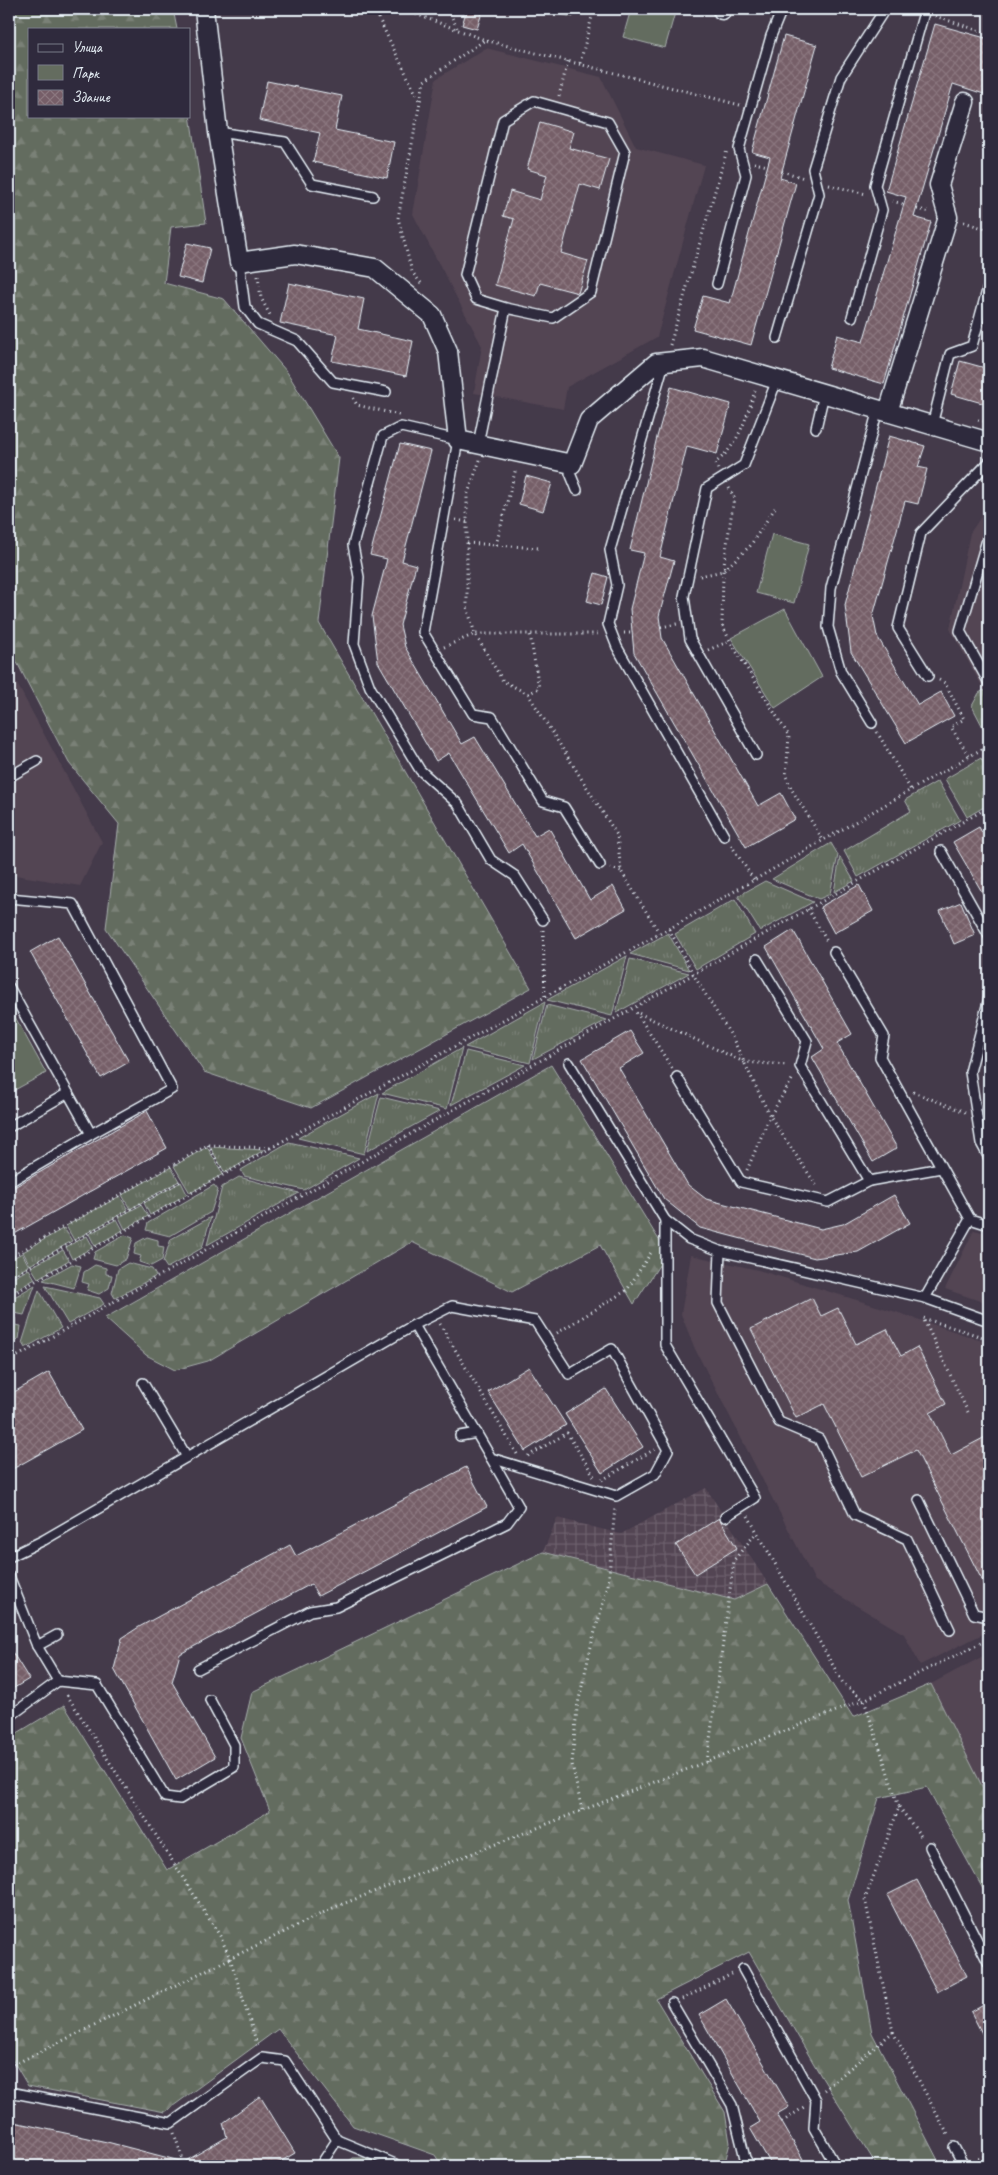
<svg xmlns="http://www.w3.org/2000/svg" width="998" height="2175" font-family="Caveat,sans-serif">
<style>
.built{fill:#534553}
.industrial{fill:url(#industrial-grid)}
.grass{fill:url(#grass-tufts);stroke:#a6aeac}
.forest{fill:url(#forest-firs);stroke:#a6aeac}
.park{fill:#646c5f;stroke:#a6aeac}
.building{fill:url(#building-cross-hatch);stroke:#e8f1f8}
.lines{fill:none;stroke-linecap:round;stroke-linejoin:round}
.lane-casing{stroke:#e8f1f8;stroke-width:12}
.street-casing{stroke:#e8f1f8;stroke-width:21}
.path{stroke:#e8f1f8;stroke-width:3;stroke-dasharray:1 4;stroke-linecap:butt}
.lane{stroke:#2f2a3d;stroke-width:9}
.street{stroke:#2f2a3d;stroke-width:18}
</style>
<defs>
<pattern id="industrial-grid" width="8" height="8" patternUnits="userSpaceOnUse" patternTransform="scale(1.25)"><rect width="8" height="8" fill="#534553"/><path d="M0 4h8M4 0v8" fill="none" stroke="#6c606c"/></pattern>
<pattern id="grass-tufts" width="24" height="20" patternUnits="userSpaceOnUse" patternTransform="scale(1.25)"><rect width="24" height="20" fill="#646c5f"/><path d="M3 7l-1-3M5 7V3M7 7l1-3M15 17l-1-3M17 17v-4M19 17l1-3" fill="none" stroke="#7a8177"/></pattern>
<pattern id="forest-firs" width="22" height="20" patternUnits="userSpaceOnUse" patternTransform="scale(1.25)"><rect width="22" height="20" fill="#646c5f"/><path d="M5 1l3.5 6h-7zM16 11l3.5 6h-7z" fill="#7a8177"/></pattern>
<pattern id="building-cross-hatch" width="8" height="8" patternUnits="userSpaceOnUse" patternTransform="scale(1.25)"><rect width="8" height="8" fill="#765e68"/><path d="M0 0l8 8M0 8l8-8" fill="none" stroke="#8a767e"/></pattern>
</defs>
<rect width="100%" height="100%" fill="#443a4a"/>
<filter id="ink" filterUnits="userSpaceOnUse"><feTurbulence type="fractalNoise" baseFrequency=".02" numOctaves="2"/><feDisplacementMap in="SourceGraphic" scale="10" xChannelSelector="R" yChannelSelector="G"/><feConvolveMatrix kernelMatrix="1 2 1 2 8 2 1 2 1" color-interpolation-filters="sRGB"/></filter>
<g filter="url(#ink)">
<g class="built">
<polygon points="486,48 601,77 636,147 704,165 657,337 567,387 563,409 474,393 482,346 413,214 436,79"/>
<polygon points="989,505 989,699 950,629 970,533"/>
<polygon points="9,669 102,842 80,886 9,874"/>
<polygon points="974,1230 989,1234 989,1304 945,1289"/>
<polygon points="691,1255 758,1270 896,1312 989,1343 989,1631 920,1665 904,1634 815,1581 695,1349 681,1314"/>
<polygon points="989,1653 989,1800 931,1684"/>
</g>
<polygon class="industrial" points="706,1488 768,1584 734,1600 543,1552 557,1518 621,1534"/>
<g class="grass">
<polygon points="984,690 989,699 989,734 987,735 972,706 979,693"/>
<polygon points="981,758 989,775 989,804 967,817 945,779"/>
<polygon points="938,781 960,820 858,877 844,851 911,811 905,800"/>
<polygon points="831,843 838,855 830,894 819,899 772,879"/>
<polygon points="840,857 854,881 834,892"/>
<polygon points="765,881 813,902 760,931 738,896"/>
<polygon points="735,899 755,934 696,969 675,934"/>
<polygon points="668,933 689,970 630,954"/>
<polygon points="627,956 612,1016 547,1000"/>
<polygon points="630,959 689,973 616,1013"/>
<polygon points="545,1002 530,1063 465,1047"/>
<polygon points="547,1005 607,1020 533,1059"/>
<polygon points="462,1048 447,1109 382,1093"/>
<polygon points="466,1051 525,1065 451,1105"/>
<polygon points="379,1093 364,1154 298,1138"/>
<polygon points="381,1097 440,1111 367,1151"/>
<polygon points="289,1142 359,1158 304,1190 244,1176 241,1170"/>
<polygon points="207,1147 223,1174 190,1193 174,1166"/>
<polygon points="210,1147 264,1150 225,1173"/>
<polygon points="171,1167 179,1181 130,1209 122,1195"/>
<polygon points="239,1177 299,1193 207,1245 222,1187"/>
<polygon points="181,1182 187,1194 150,1215 144,1203"/>
<polygon points="214,1185 218,1190 211,1212 170,1236 146,1230 148,1223"/>
<polygon points="120,1196 128,1210 74,1240 66,1226"/>
<polygon points="141,1205 148,1216 125,1229 119,1217"/>
<polygon points="211,1217 202,1248 167,1268 163,1262 171,1239"/>
<polygon points="117,1219 123,1230 95,1246 89,1234"/>
<polygon points="64,1228 72,1241 30,1265 23,1252"/>
<polygon points="125,1235 133,1238 126,1259 116,1265 93,1259 95,1252"/>
<polygon points="87,1236 93,1247 72,1259 66,1247"/>
<polygon points="147,1237 158,1240 158,1246 164,1247 162,1260 151,1266 139,1262 141,1256 134,1254 136,1243"/>
<polygon points="63,1250 69,1260 38,1278 31,1267"/>
<polygon points="22,1253 29,1266 9,1277 9,1260"/>
<polygon points="128,1263 152,1269 156,1276 115,1298 112,1293 118,1269"/>
<polygon points="72,1264 81,1266 74,1288 43,1280"/>
<polygon points="95,1265 106,1268 106,1274 112,1275 109,1288 99,1294 87,1290 89,1284 82,1282 84,1272"/>
<polygon points="29,1269 35,1279 9,1294 9,1280"/>
<polygon points="35,1285 24,1315 9,1312 9,1300"/>
<polygon points="45,1286 100,1298 104,1304 68,1324"/>
<polygon points="39,1290 61,1328 25,1348 22,1343"/>
<polygon points="9,1317 16,1319 15,1325 21,1326 19,1339 9,1345"/>
<polygon points="353,2158 369,2158 383,2166 343,2166"/>
</g>
<g class="forest">
<polygon points="9,9 173,9 177,29 29,29 29,116 189,116 189,108 206,223 171,227 164,283 224,299 287,372 339,458 319,623 531,988 311,1108 204,1072 106,928 119,824 69,763 9,647"/>
<polygon points="551,1065 667,1253 634,1304 600,1245 512,1292 412,1242 208,1361 175,1370 146,1355 105,1318"/>
<polygon points="543,1552 734,1600 768,1584 853,1717 931,1684 989,1800 989,1900 927,1787 879,1798 848,1900 872,2033 941,2166 877,2166 821,2076 749,1952 656,1999 725,2112 730,2143 724,2166 442,2166 435,2155 353,2126 278,2029 165,2112 28,2086 9,2054 9,1738 64,1705 167,1870 270,1811 241,1738 252,1692"/>
</g>
<g class="park">
<polygon points="536,9 575,9 573,17"/>
<polygon points="631,9 676,9 665,48 623,37"/>
<polygon points="772,534 809,544 794,603 756,593"/>
<polygon points="785,609 822,677 775,708 731,638"/>
<polygon points="9,1006 46,1073 9,1093"/>
</g>
<g class="building">
<polygon points="467,9 483,9 477,29 462,25"/>
<polygon points="935,24 989,39 989,77 984,94 953,84 914,217 931,222 884,384 828,368 837,335 863,342 906,197 886,191"/>
<polygon points="784,36 817,45 780,178 796,183 751,345 693,329 703,296 730,303 770,157 752,152"/>
<polygon points="267,81 342,96 335,130 394,142 387,178 313,162 320,133 259,120"/>
<polygon points="540,122 574,132 569,148 609,159 600,190 580,184 561,253 588,261 578,293 540,283 536,296 495,285 514,219 503,216 510,191 540,200 547,175 527,169"/>
<polygon points="187,243 210,248 202,283 178,277"/>
<polygon points="289,283 364,299 358,329 413,341 406,376 332,361 338,335 280,323"/>
<polygon points="960,361 989,369 989,405 951,394"/>
<polygon points="671,387 731,404 717,454 687,446 660,557 674,561 659,616 662,638 758,806 781,793 795,819 746,847 634,653 630,609 644,553 630,550 657,437"/>
<polygon points="889,436 925,446 918,467 927,469 918,504 905,501 873,616 877,636 918,705 941,692 954,716 906,743 851,652 845,605"/>
<polygon points="400,444 431,451 402,561 416,565 400,625 405,647 462,744 475,737 535,836 549,828 590,900 613,886 626,909 576,938 522,844 509,853 449,753 436,761 378,662 372,616 387,559 370,555"/>
<polygon points="526,476 552,483 543,511 519,504"/>
<polygon points="595,573 608,577 601,605 587,601"/>
<polygon points="979,827 989,845 989,904 953,842"/>
<polygon points="859,885 873,911 834,933 820,907"/>
<polygon points="961,902 975,935 954,944 940,911"/>
<polygon points="793,930 852,1034 837,1043 897,1148 873,1162 812,1057 824,1049 766,947"/>
<polygon points="58,936 129,1062 101,1078 30,952"/>
<polygon points="630,1031 644,1053 619,1068 688,1185 706,1199 821,1229 843,1224 894,1195 910,1223 858,1252 815,1258 700,1228 664,1199 582,1059"/>
<polygon points="147,1111 167,1148 9,1237 9,1190"/>
<polygon points="812,1298 821,1316 838,1308 856,1344 887,1329 901,1356 917,1347 946,1404 930,1413 951,1455 989,1435 989,1594 916,1450 861,1477 824,1404 796,1418 751,1329"/>
<polygon points="529,1367 566,1425 525,1451 488,1392"/>
<polygon points="49,1372 82,1430 9,1471 9,1395"/>
<polygon points="606,1389 643,1447 602,1473 565,1414"/>
<polygon points="466,1467 487,1507 318,1596 311,1584 180,1654 172,1682 215,1757 176,1780 114,1669 122,1638 139,1627 290,1545 296,1556"/>
<polygon points="719,1518 737,1548 695,1574 676,1545"/>
<polygon points="9,1647 29,1679 9,1691"/>
<polygon points="917,1880 967,1976 937,1992 887,1895"/>
<polygon points="726,1999 789,2107 777,2114 807,2166 772,2166 750,2128 760,2122 699,2015"/>
<polygon points="989,2002 989,2047 971,2012"/>
<polygon points="260,2096 295,2153 273,2166 9,2166 9,2121 107,2142 184,2162 227,2137 223,2123"/>
</g>
<g class="lines">
<g class="lane-casing">
<g id="lane">
<polyline points="218,132 285,142 312,184 373,196"/>
<polyline points="239,262 245,307 258,324 297,341 333,382 386,392"/>
<polyline points="717,284 746,175 739,149 771,36 782,9"/>
<polyline points="852,317 882,210 875,185 925,9"/>
<polyline points="777,338 819,194 813,169 841,77 885,9"/>
<polyline points="664,363 610,550 617,585 608,624 617,647 724,836"/>
<polyline points="932,425 950,354 972,346 989,283"/>
<polyline points="816,428 824,394"/>
<polyline points="478,444 506,308 476,299 465,275 503,120 534,101 608,122 625,152 591,292 553,318 506,308"/>
<polyline points="572,464 570,473 577,490"/>
<polyline points="989,533 960,631 989,683"/>
<polyline points="928,676 898,628 921,533 989,462"/>
<polyline points="872,723 841,672 828,627 831,588 878,409"/>
<polyline points="756,755 690,639 684,596 707,488 744,465 777,380"/>
<polyline points="9,777 37,761"/>
<polyline points="941,851 989,936"/>
<polyline points="9,898 73,904 172,1089 91,1134 9,1182"/>
<polyline points="543,920 515,876 491,860 458,804 420,770 370,687 354,644 359,577 353,545 383,436 401,427 458,440 423,632 473,714 492,717 543,801 564,807 600,865"/>
<polyline points="834,952 884,1036 880,1057 970,1219 925,1298"/>
<polyline points="757,959 807,1041 800,1066 869,1181"/>
<polyline points="9,987 91,1134"/>
<polyline points="989,998 970,1072 981,1143 989,1158"/>
<polyline points="569,1063 665,1220 689,1239 720,1251 925,1298 989,1321"/>
<polyline points="677,1077 741,1182 828,1202 869,1181 941,1168"/>
<polyline points="9,1127 68,1093"/>
<polyline points="970,1219 989,1225"/>
<polyline points="665,1220 665,1345 755,1498 725,1517"/>
<polyline points="720,1251 718,1303 779,1422 819,1439 855,1515 907,1539 950,1630"/>
<polyline points="143,1383 187,1457"/>
<polyline points="460,1436 477,1433"/>
<polyline points="919,1500 974,1614 989,1617"/>
<polyline points="9,1557 44,1540 414,1325 452,1306 535,1321 569,1374 612,1349 668,1450 655,1474 616,1496 491,1458 414,1325"/>
<polyline points="9,1576 37,1646 58,1681 9,1717"/>
<polyline points="37,1646 57,1635"/>
<polyline points="198,1669 310,1611 336,1607 507,1523 519,1507 491,1458"/>
<polyline points="58,1681 97,1685 165,1797 180,1799 234,1767 234,1745 210,1700"/>
<polyline points="930,1847 989,1964"/>
<polyline points="743,1969 816,2100 814,2128 836,2166"/>
<polyline points="672,2003 732,2105 745,2158 750,2166"/>
<polyline points="9,2092 171,2123 262,2058 285,2061 337,2140 320,2166"/>
<polyline points="337,2140 400,2166"/>
<polyline points="954,2147 964,2166"/>
</g>
</g>
<g class="street-casing">
<g id="street">
<polyline points="204,9 218,132 239,262 295,254 375,268 432,315 448,351 458,440 572,464 589,420 656,363 703,358 989,442"/>
<polyline points="722,10 722,9"/>
<polyline points="888,412 948,217 939,185 965,102"/>
</g>
</g>
<g class="path">
<polyline points="374,9 420,102"/>
<polyline points="402,9 485,40"/>
<polyline points="448,9 458,30"/>
<polyline points="935,16 989,34"/>
<polyline points="580,63 594,9"/>
<polyline points="559,96 568,61"/>
<polyline points="754,163 768,166"/>
<polyline points="782,171 804,178"/>
<polyline points="829,185 866,194"/>
<polyline points="892,201 903,204"/>
<polyline points="917,209 931,212"/>
<polyline points="964,222 989,230"/>
<polyline points="258,276 261,298 270,315"/>
<polyline points="421,283 412,272 398,218 424,81 485,40 740,105"/>
<polyline points="670,345 727,150"/>
<polyline points="353,398 357,405 399,415"/>
<polyline points="978,420 989,422"/>
<polyline points="480,460 467,496 467,607 475,634 503,681 528,694 617,835 621,871 660,934"/>
<path d="M718,469l-3,-6c24,-18 31,-45 40,-72"/>
<polyline points="729,488 734,497 723,571 722,625 730,641 789,736 786,776 792,790 823,840"/>
<polyline points="456,520 467,522"/>
<polyline points="467,543 539,548"/>
<polyline points="496,545 516,468"/>
<polyline points="700,576 723,571 750,546 775,508"/>
<polyline points="661,627 677,624"/>
<polyline points="624,633 632,633"/>
<polyline points="444,647 475,634 601,634"/>
<polyline points="708,650 730,641"/>
<polyline points="939,680 945,683 964,719 951,727 969,756"/>
<polyline points="528,694 539,688 530,634"/>
<polyline points="877,732 911,790"/>
<polyline points="731,845 754,880"/>
<polyline points="610,868 621,871"/>
<polyline points="808,909 828,943"/>
<polyline points="669,929 696,979 732,1037 770,1116 818,1188"/>
<polyline points="543,930 545,997"/>
<polyline points="672,1068 636,1012 744,1062 788,1065"/>
<polyline points="913,1092 965,1112"/>
<polyline points="208,1145 225,1175"/>
<polyline points="747,1170 770,1116 793,1078"/>
<polyline points="9,1258 208,1145 270,1148"/>
<polyline points="9,1278 181,1181"/>
<polyline points="9,1296 290,1137 674,926 989,745"/>
<polyline points="440,1324 517,1454"/>
<polyline points="557,1333 627,1290 652,1251"/>
<polyline points="9,1361 989,807"/>
<polyline points="968,1412 923,1318 989,1339"/>
<polyline points="528,1456 567,1433 594,1476"/>
<polyline points="602,1480 655,1449"/>
<polyline points="748,1516 843,1683 864,1700 899,1807 865,1899 893,2032 824,2090"/>
<polyline points="67,1695 220,1936 230,1958 258,2047"/>
<polyline points="707,1762 734,1560 757,1532"/>
<polyline points="899,1807 923,1839"/>
<polyline points="582,1810 572,1764 577,1708 592,1642 608,1586 615,1507"/>
<polyline points="682,1999 732,1974"/>
<polyline points="893,2032 949,2137"/>
<polyline points="9,2067 335,1907 864,1700 989,1639"/>
<polyline points="782,2122 804,2107"/>
<polyline points="174,2133 183,2160"/>
<polyline points="974,2161 989,2154"/>
</g>
<use href="#lane" class="lane"/>
<use href="#street" class="street"/>
</g>
</g>
<rect width="998" height="2175" fill="none" stroke="#2f2a3d" stroke-width="30"/>
<rect x="15" y="15" width="968" height="2145" fill="none" stroke="#e8f1f8" stroke-width="2" filter="url(#ink)"/>
<rect x="28" y="28" width="162" height="90" fill="#2f2a3d" stroke="#797a88"/>
<rect x="38" y="44" width="25" height="8" fill="#2f2a3d" stroke="#797a88"/>
<text x="72" y="52" font-size="15" fill="#e8f1f8">Улица</text>
<rect x="38" y="65" width="25" height="15" fill="#646c5f" stroke="#797a88"/>
<text x="72" y="78" font-size="15" fill="#e8f1f8">Парк</text>
<rect x="38" y="90" width="25" height="15" fill="url(#building-cross-hatch)" stroke="#797a88"/>
<text x="72" y="102" font-size="15" fill="#e8f1f8">Здание</text>
</svg>
